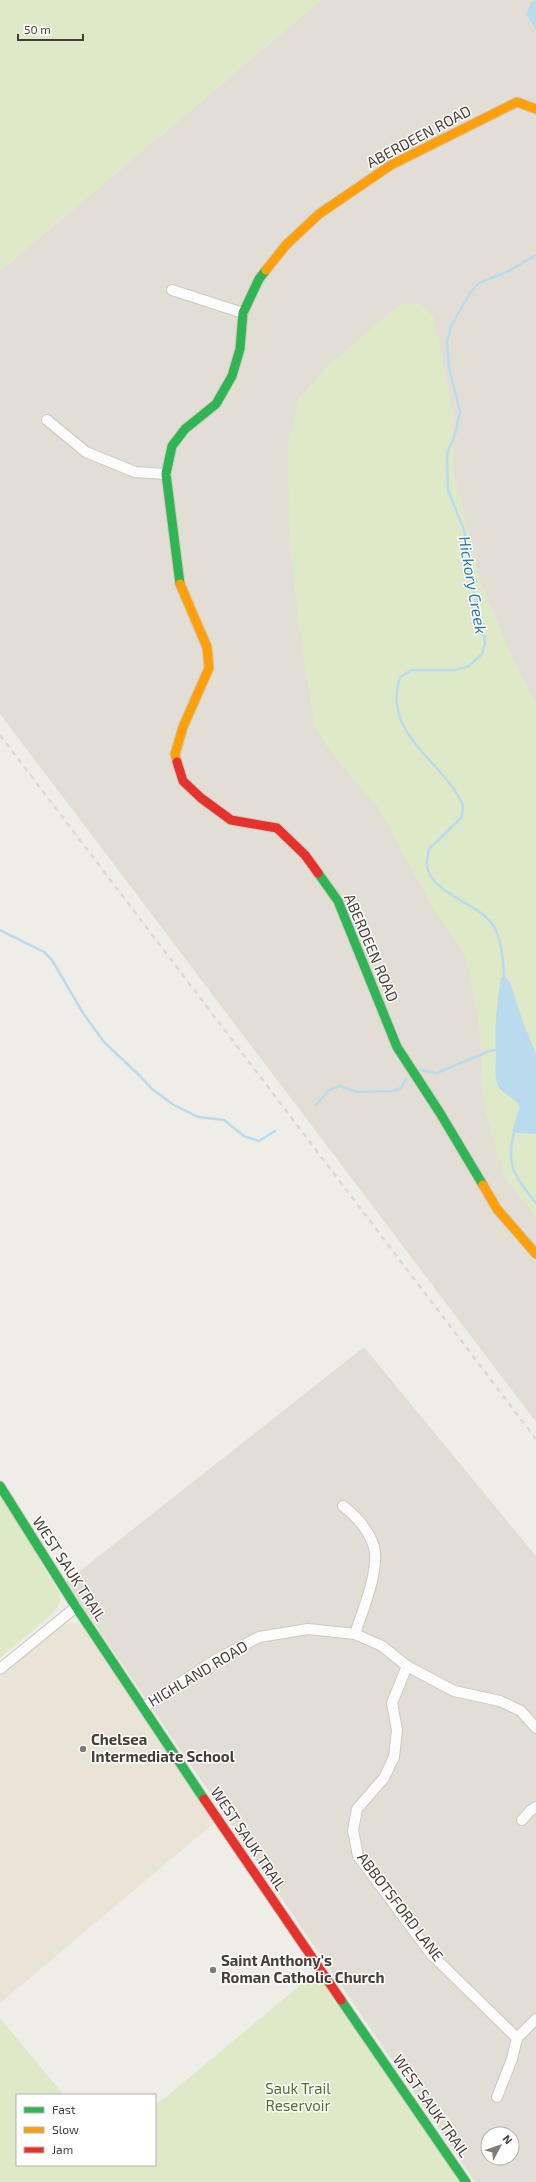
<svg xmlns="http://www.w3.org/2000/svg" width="536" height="2182" font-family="'Exo 2',sans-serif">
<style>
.residential{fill:#e3ded5;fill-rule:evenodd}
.education{fill:#eae4d7}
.green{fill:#dee9c8}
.water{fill:#b9dbed}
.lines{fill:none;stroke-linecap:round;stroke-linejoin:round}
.stream{stroke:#b9dbed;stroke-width:2.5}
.street-casing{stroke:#cbc9c4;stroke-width:12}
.fast-casing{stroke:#cecac0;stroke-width:11}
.slow-casing{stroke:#cecac0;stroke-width:11}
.jam-casing{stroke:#cecac0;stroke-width:11}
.street{stroke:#fdfcfc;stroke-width:10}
.fast{stroke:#30b455;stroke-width:9}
.slow{stroke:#ff9f0a;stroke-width:9}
.jam{stroke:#e5322d;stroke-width:9}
.rail{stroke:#d9d9d8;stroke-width:2.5;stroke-dasharray:5 5;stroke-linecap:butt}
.poi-dot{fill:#807b74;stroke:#fff;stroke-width:1.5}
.labels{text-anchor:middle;stroke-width:3;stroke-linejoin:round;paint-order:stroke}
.street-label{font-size:15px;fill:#453e35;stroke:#fff}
.poi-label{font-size:15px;font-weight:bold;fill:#453e35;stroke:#fff;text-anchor:start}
.park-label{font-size:15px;fill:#4a7529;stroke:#fff}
.water-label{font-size:16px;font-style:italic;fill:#2e7aa6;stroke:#fff}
</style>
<rect width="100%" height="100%" fill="#efede8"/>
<g class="residential">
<polygon points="321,0 536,0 536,1422 0,714 0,271"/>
<path d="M364,1347l172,209v626h-61l-409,-600zM488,2134h24v24h-24z"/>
</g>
<polygon class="education" points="76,1622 82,1626 215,1822 0,2003 0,1677 61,1626"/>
<g class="green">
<polygon points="0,0 321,0 0,271"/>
<polygon points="400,304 421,304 433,316 453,412 453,469 480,580 515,664 536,703 536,1217 505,1178 484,1107 479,1021 465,954 433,908 377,806 335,758 315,728 298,619 289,531 288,445 299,398 330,364"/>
<path d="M0,1494l60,100c1,9 -3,15 -9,21l-51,43z"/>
<polygon points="316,1972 461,2182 0,2182 0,2018 64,2095 17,2095 17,2165 155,2165 155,2106"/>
</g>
<g class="water">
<polygon points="536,0 536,30 526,14 531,2"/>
<path d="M504,976l6,6 13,40 13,32v80l-22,-1 -2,-2 8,-24c-5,-10 -17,-12 -22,-21 -4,-10 -2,-21 -2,-31 -2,-26 1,-52 5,-77z"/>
</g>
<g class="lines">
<g class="stream">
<polyline points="0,930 44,952 52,960 83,1013 104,1042 140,1076 152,1089 174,1105 198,1117 224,1120 244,1136 259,1141 275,1131"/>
<path d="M504,976c-1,-17 -2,-36 -11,-51 -14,-21 -58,-31 -65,-55 -3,-7 0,-14 1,-21l33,-32 1,-11c-17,-44 -82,-70 -63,-129l12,-7h43l14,-4 13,-12 3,-10 -1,-9 -11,-47 -5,-39 -4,-19 -16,-40 -1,-36 9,-23 4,-19 -11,-45 -2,-25 4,-16 19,-33 9,-10 28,-11 29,-17"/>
<polyline points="420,1070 437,1073 487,1052 495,1050"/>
<polyline points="316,1105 329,1090 340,1086 357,1092 393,1091 401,1088 406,1079"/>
<path d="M514,1133c-9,32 2,46 22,70"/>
</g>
<g class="street-casing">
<g id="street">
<polyline points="172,290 243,313"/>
<polyline points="47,420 86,452 135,472 166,474"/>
<path d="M343,1506c13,10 26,24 31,41 6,23 -12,65 -19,87"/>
<polyline points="407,1666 392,1703 397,1730 394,1757 384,1778 357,1809 353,1830 358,1856 431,1954 517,2038"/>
<polyline points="0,1669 76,1607"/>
<polyline points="144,1707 215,1660 259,1637 308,1629 355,1634 382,1646 407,1666 454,1691 500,1701 521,1711 536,1728"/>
<polyline points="522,1820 530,1811 536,1807"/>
<polyline points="497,2097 512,2059 517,2038 536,2019"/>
</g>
</g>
<g class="fast-casing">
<g id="fast">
<polyline points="180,584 166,474 172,446 185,429 216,404 232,376 240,349 243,313 259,279 266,270"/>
<polyline points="318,873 338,901 397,1047 440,1113 483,1185"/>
<polyline points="0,1486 76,1607 204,1799"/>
<polyline points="341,2000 466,2182"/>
</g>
</g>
<g class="slow-casing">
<g id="slow">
<polyline points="266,270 286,245 319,214 391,165 517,102 536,109"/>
<polyline points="177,762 175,754 183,727 209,668 207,647 180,584"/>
<polyline points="483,1185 497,1209 536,1254"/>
</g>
</g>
<g class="jam-casing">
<g id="jam">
<polyline points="177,762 183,781 201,798 231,820 277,828 305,855 318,873"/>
<polyline points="204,1799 341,2000"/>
</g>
</g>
<use href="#street" class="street"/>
<use href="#fast" class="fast"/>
<use href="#slow" class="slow"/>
<use href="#jam" class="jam"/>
<polyline class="rail" points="0,735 536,1439"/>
</g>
<g class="poi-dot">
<circle cx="83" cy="1749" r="4"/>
<circle cx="213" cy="1970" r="4"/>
</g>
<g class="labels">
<g class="street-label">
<text transform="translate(419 137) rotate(-28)" y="5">ABERDEEN ROAD</text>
<text transform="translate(371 948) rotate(67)" y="5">ABERDEEN ROAD</text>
<text transform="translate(69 1569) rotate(57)" y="5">WEST SAUK TRAIL</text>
<text transform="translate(198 1674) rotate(-31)" y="5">HIGHLAND ROAD</text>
<text transform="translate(248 1839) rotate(56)" y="5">WEST SAUK TRAIL</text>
<text transform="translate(400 1907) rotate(53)" y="5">ABBOTSFORD LANE</text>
<text transform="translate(431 2106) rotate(55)" y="5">WEST SAUK TRAIL</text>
</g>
<g class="poi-label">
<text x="91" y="1745">Chelsea<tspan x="91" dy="17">Intermediate School</tspan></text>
<text x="221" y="1966">Saint Anthony's<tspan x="221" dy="17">Roman Catholic Church</tspan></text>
</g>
<g class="park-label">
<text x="298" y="2094">Sauk Trail<tspan x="298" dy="17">Reservoir</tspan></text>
</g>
<g class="water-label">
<text transform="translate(473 585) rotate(80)" y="6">Hickory Creek</text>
</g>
</g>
<rect x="16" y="2094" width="140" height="72" fill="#ffffff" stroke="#b5b2ae"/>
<rect x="24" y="2107" width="20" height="6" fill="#30b455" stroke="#b5b2ae"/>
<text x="52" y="2114" font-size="12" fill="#453e35">Fast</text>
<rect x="24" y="2127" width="20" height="6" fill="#ff9f0a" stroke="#b5b2ae"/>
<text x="52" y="2134" font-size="12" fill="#453e35">Slow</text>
<rect x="24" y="2147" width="20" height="6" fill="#e5322d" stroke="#b5b2ae"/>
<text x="52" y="2154" font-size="12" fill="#453e35">Jam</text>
<g transform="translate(500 2146) rotate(50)"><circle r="19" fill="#ffffff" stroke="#b5b2ae"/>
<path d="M0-3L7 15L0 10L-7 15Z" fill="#807b74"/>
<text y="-6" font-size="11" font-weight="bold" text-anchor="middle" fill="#453e35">N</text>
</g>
<path d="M18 34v6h65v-6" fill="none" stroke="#453e35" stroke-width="2"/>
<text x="24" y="34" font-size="12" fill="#453e35" stroke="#ffffff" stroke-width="3" paint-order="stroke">50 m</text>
</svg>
